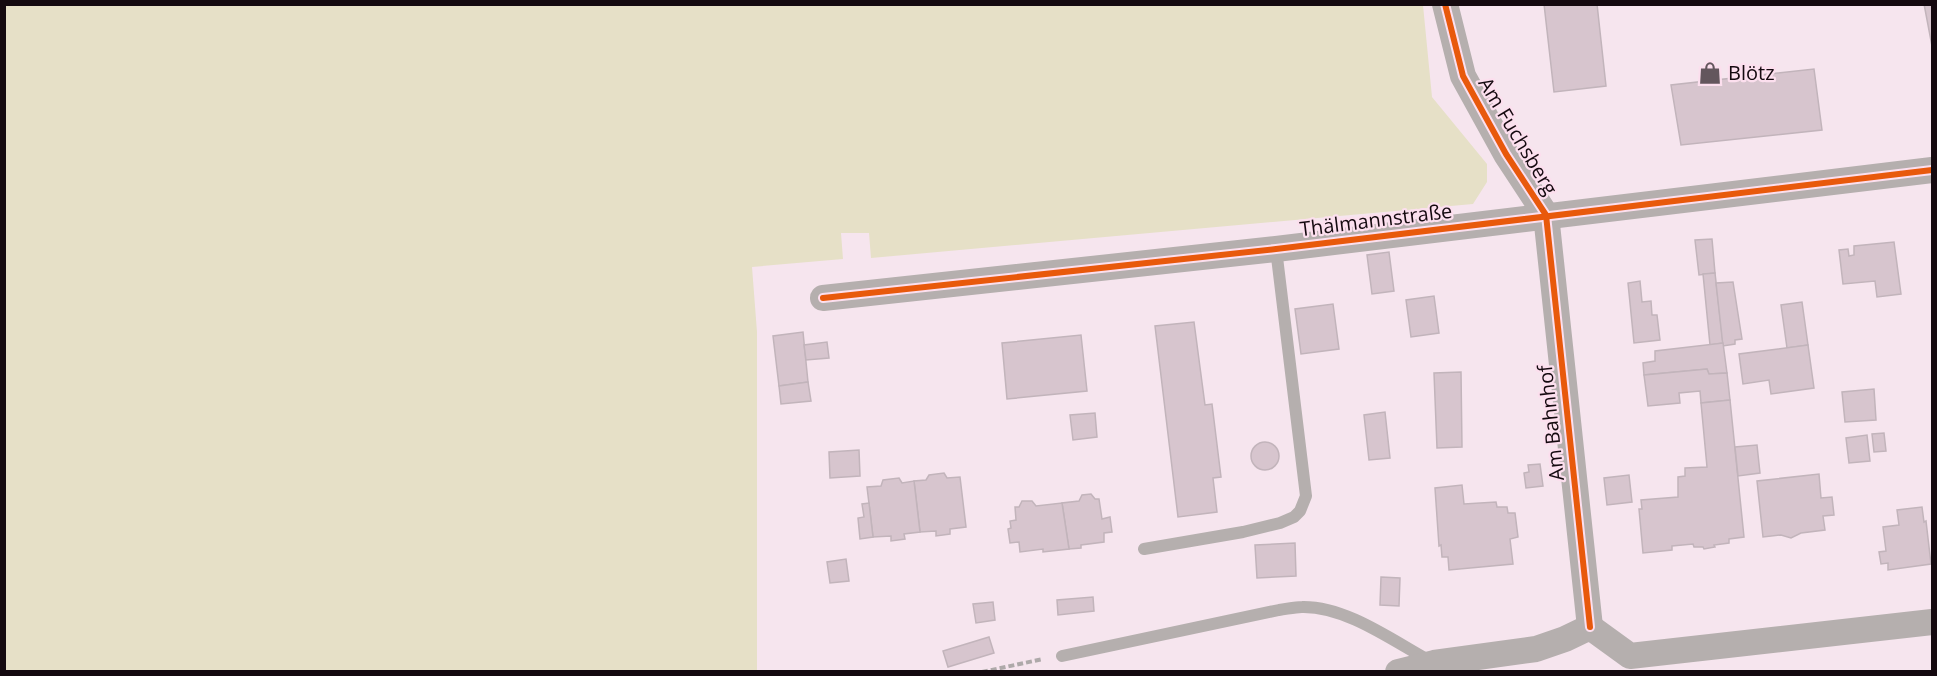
<svg xmlns="http://www.w3.org/2000/svg" width="1937" height="676" font-family="'Open Sans',sans-serif">
<style>
.green{fill:#e6e0c7}
.building{fill:#d7c5ce;stroke:#c2b4bb;stroke-width:1.5}
.lines{fill:none;stroke-linecap:round;stroke-linejoin:round}
.path{stroke:#aea9a9;stroke-width:4;stroke-dasharray:6 3;stroke-linecap:butt}
.lane{stroke:#b5afae;stroke-width:12}
.street{stroke:#b5afae;stroke-width:26}
.cycleway-casing{stroke:#fcdfee;stroke-width:10}
.cycleway{stroke:#e8590c;stroke-width:6}
.labels{text-anchor:middle;stroke-width:4.5;stroke-linejoin:round;paint-order:stroke}
.poi-label{font-size:20px;fill:#14090f;stroke:#fcdfee;text-anchor:start}
.street-label{font-size:20px;fill:#14090f;stroke:#fcdfee}
</style>
<rect width="100%" height="100%" fill="#f6e5ee"/>
<polygon class="green" points="4,5 1423,5 1432,97 1487,164 1487,182 1473,204 871,258 869,233 841,233 843,259 752,267 757,332 757,671 5,671"/>
<g class="building">
<polygon points="1544,4 1597,4 1606,86 1554,92"/>
<polygon points="1924,4 1932,4 1932,46"/>
<polygon points="1814,69 1822,130 1681,145 1671,85"/>
<polygon points="1712,239 1715,273 1699,275 1695,240"/>
<polygon points="1894,242 1901,294 1877,297 1875,281 1843,284 1839,250 1848,249 1849,256 1854,255 1854,246"/>
<polygon points="1389,252 1394,291 1372,294 1367,255"/>
<polygon points="1715,273 1723,343 1710,345 1703,274"/>
<polygon points="1640,281 1642,302 1651,301 1652,315 1657,315 1660,340 1634,343 1628,283"/>
<polygon points="1733,282 1742,339 1735,340 1735,344 1723,346 1716,283"/>
<polygon points="1434,296 1439,333 1411,337 1406,300"/>
<polygon points="1802,302 1808,345 1787,348 1781,305"/>
<polygon points="1333,304 1339,349 1301,354 1295,309"/>
<polygon points="1194,322 1205,405 1212,404 1221,477 1213,478 1217,512 1178,517 1155,326"/>
<polygon points="803,332 808,382 779,386 773,336"/>
<polygon points="1081,335 1087,391 1007,399 1002,343"/>
<polygon points="827,342 829,358 806,360 804,345"/>
<polygon points="1723,343 1727,373 1709,374 1707,369 1644,375 1643,363 1655,361 1655,351"/>
<polygon points="1808,345 1814,388 1771,394 1769,380 1743,384 1739,354"/>
<polygon points="1707,369 1709,374 1727,373 1730,400 1701,403 1700,391 1679,393 1680,403 1648,406 1644,375"/>
<polygon points="1461,372 1462,447 1437,448 1434,373"/>
<polygon points="808,382 811,401 781,404 779,386"/>
<polygon points="1874,389 1876,420 1845,422 1842,392"/>
<polygon points="1730,400 1744,537 1729,539 1729,543 1714,545 1715,547 1704,549 1703,547 1694,547 1693,544 1672,546 1672,550 1643,553 1639,509 1642,509 1641,500 1678,497 1678,477 1685,476 1685,468 1707,467 1701,403"/>
<polygon points="1385,412 1390,458 1369,460 1364,415"/>
<polygon points="1095,413 1097,437 1073,440 1070,415"/>
<polygon points="1884,433 1886,451 1874,452 1872,434"/>
<polygon points="1867,435 1870,461 1849,463 1846,438"/>
<circle cx="1265" cy="456" r="14"/>
<polygon points="1757,445 1760,473 1738,476 1735,447"/>
<polygon points="859,450 860,476 830,478 829,452"/>
<polygon points="1540,464 1543,486 1526,488 1524,473 1529,472 1528,465"/>
<polygon points="944,473 947,478 960,477 966,527 950,529 950,534 936,536 936,531 920,532 914,481 926,480 929,475"/>
<polygon points="1819,474 1821,498 1832,497 1834,515 1823,516 1825,530 1801,533 1791,538 1781,535 1763,537 1757,481"/>
<polygon points="1629,475 1632,502 1607,505 1604,478"/>
<polygon points="899,478 902,483 914,481 920,532 904,534 905,539 891,541 891,536 873,537 867,487 881,486 883,480"/>
<polygon points="1462,485 1464,504 1496,502 1497,507 1507,507 1508,513 1515,513 1518,537 1510,539 1513,564 1449,570 1448,557 1442,557 1441,545 1439,546 1435,488"/>
<polygon points="1091,494 1095,499 1099,499 1102,519 1110,517 1112,532 1104,533 1104,542 1081,545 1081,548 1069,549 1062,503 1079,501 1082,495"/>
<polygon points="1022,501 1032,501 1036,506 1062,503 1069,549 1043,552 1043,549 1020,552 1019,542 1010,543 1008,529 1011,528 1010,521 1016,520 1015,507 1019,507"/>
<polygon points="869,503 873,537 860,539 858,518 864,517 862,504"/>
<polygon points="1922,507 1924,522 1926,521 1931,564 1888,570 1888,563 1881,564 1879,552 1886,551 1883,527 1899,525 1897,510"/>
<polygon points="1295,543 1296,576 1257,578 1255,545"/>
<polygon points="846,559 849,581 830,583 827,562"/>
<polygon points="1381,577 1400,578 1399,606 1380,605"/>
<polygon points="1093,597 1094,611 1058,615 1057,600"/>
<polygon points="993,602 995,620 976,623 973,604"/>
<polygon points="989,637 994,653 948,667 943,651"/>
</g>
<g class="lines">
<polyline class="path" points="982,672 1043,659"/>
<g class="lane">
<polyline points="1144,549 1243,532 1280,523 1294,517 1300,511 1306,496 1276,249"/>
<path d="M1062,656l217,-46c8,-1 16,-3 23,-3 44,-1 91,34 128,54"/>
</g>
<g class="street">
<polyline points="1445,4 1463,76 1506,154 1546,215 1590,627"/>
<polyline points="823,298 1276,249 1932,170"/>
<polyline points="1398,672 1434,663 1536,649 1565,639 1590,627 1630,656 1932,622"/>
</g>
<g class="cycleway-casing">
<g id="cycleway">
<polyline points="1445,4 1463,76 1506,154 1546,215 1590,627"/>
<polyline points="823,298 1276,249 1932,170"/>
</g>
</g>
<use href="#cycleway" class="cycleway"/>
</g>
<defs>
<g id="shop-bare" transform="scale(1.8)"><path d="M-5-2.5h2.3a2.7 3.5 0 0 1 5.4 0H5L5.5 6h-11ZM-1.5-2.5h3a1.5 2.3 0 0 0-3 0Z" fill="#63565d" stroke="#fcdfee" stroke-width="2.5" paint-order="stroke"/></g>
</defs>
<g fill-rule="evenodd">
<use href="#shop-bare" x="1710" y="73"/>
</g>
<g class="labels">
<g class="poi-label">
<text x="1728" y="80">Blötz</text>
</g>
<g class="street-label">
<text transform="translate(1518 136) rotate(59)" y="7">Am Fuchsberg</text>
<text transform="translate(1376 220) rotate(-7)" y="7">Thälmannstraße</text>
<text transform="translate(1551 423) rotate(-96)" y="7">Am Bahnhof</text>
</g>
</g>
<rect width="1937" height="676" fill="none" stroke="#14090f" stroke-width="12"/>
</svg>
